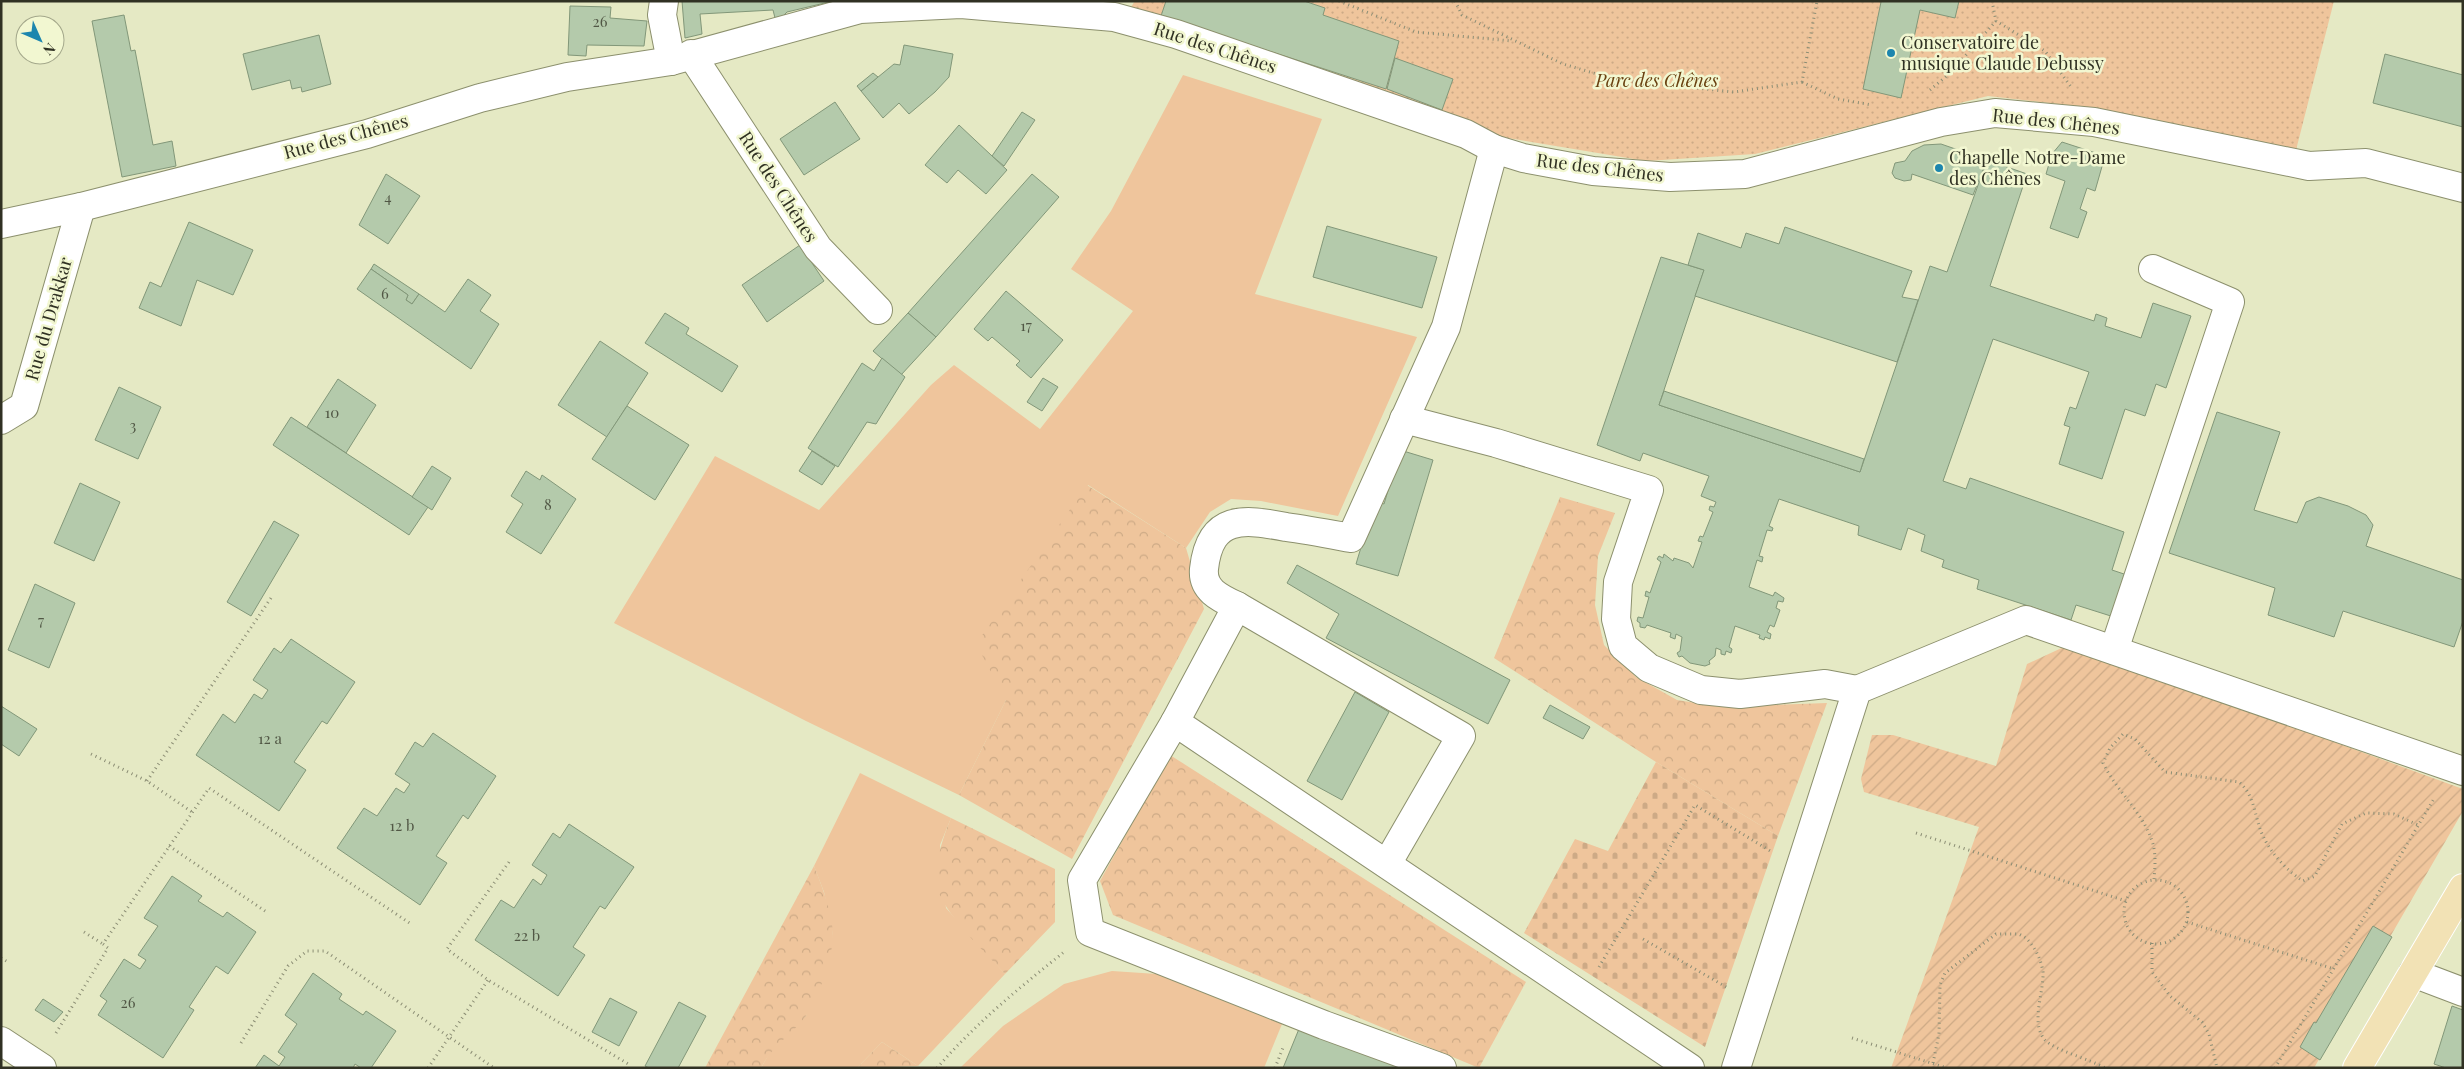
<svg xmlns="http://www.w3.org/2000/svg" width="2464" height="1069" font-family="'Playfair Display',serif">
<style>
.grass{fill:#efc59c}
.forest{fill:url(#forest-crowns)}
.cemetery{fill:url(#cemetery-stones)}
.park{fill:url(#park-dots)}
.garden{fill:url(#garden-furrows)}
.building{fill:#b4caab;stroke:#829779}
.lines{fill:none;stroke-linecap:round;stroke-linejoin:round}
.minor-casing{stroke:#8c906d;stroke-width:30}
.major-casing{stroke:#fff;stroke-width:30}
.path{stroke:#8b8d74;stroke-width:3;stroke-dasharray:1 4;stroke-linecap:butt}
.minor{stroke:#fff;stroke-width:28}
.major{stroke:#f2e2b5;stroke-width:28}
.poi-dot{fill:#1d86ae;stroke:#f2f7d1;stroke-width:2}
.labels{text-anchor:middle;stroke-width:5;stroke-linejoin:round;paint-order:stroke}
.number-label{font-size:15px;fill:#515745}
.poi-label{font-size:18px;fill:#303123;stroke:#f2f7d1;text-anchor:start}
.street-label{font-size:18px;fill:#303123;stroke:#f2f7d1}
.park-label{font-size:18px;font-style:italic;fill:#694110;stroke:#f2f7d1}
</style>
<defs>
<pattern id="forest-crowns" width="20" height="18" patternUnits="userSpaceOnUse" patternTransform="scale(1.25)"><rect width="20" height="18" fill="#efc59c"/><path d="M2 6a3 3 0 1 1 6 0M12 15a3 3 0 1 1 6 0" fill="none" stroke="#cdaa86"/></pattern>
<pattern id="cemetery-stones" width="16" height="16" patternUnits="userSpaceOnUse" patternTransform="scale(1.25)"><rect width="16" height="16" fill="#efc59c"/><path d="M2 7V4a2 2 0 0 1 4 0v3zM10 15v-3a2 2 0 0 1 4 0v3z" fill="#cdaa86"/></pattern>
<pattern id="park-dots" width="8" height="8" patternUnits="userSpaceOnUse" patternTransform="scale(1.25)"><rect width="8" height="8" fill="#efc59c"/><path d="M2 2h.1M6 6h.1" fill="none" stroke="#cdaa86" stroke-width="1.8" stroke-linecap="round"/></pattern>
<pattern id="garden-furrows" width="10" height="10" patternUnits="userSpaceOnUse" patternTransform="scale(1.25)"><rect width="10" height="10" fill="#efc59c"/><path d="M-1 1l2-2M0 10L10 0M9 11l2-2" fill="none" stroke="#cdaa86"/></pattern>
</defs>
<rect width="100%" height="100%" fill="#e5e9c4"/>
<g class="grass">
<polygon points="1183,75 1322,119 1255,294 1417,337 1338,516 1261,501 1231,499 1210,512 1186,548 1088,485 1006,700 959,795 806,721 614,623 715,456 819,510 931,385 954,365 1040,429 1133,311 1071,269 1111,211"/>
<polygon points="860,773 951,818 940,845 946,908 1005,974 918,1066 882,1042 857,1068 761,1068 770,1052 806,1016 833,935 824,892 814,866"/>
<polygon points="1112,971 1157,974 1282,1024 1264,1068 960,1068 1003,1026 1064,984"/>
</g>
<g class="forest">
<polygon points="1087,485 1186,548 1204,609 1072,859 959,795 1006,700 976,644"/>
<polygon points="1560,497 1615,513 1598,556 1595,605 1604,645 1636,677 1677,700 1721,707 1827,703 1778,836 1656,762 1494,658"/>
<polygon points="1170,755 1526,982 1479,1068 1113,915 1100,881"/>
<path d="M951,818l104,51v53l-50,52c-18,-20 -64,-63 -68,-88 -3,-22 6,-49 14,-68z"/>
<path d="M814,866c8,20 19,49 19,70 -1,24 -14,60 -27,80 -14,19 -32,27 -45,52h-56z"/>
<polygon points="882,1042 918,1066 857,1068"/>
</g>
<polygon class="cemetery" points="1656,762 1778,836 1705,1047 1524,933 1575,839 1608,851"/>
<polygon class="park" points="1135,1 2334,1 2295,154 2084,107 1988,96 1755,154 1646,161 1478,133 1129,10"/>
<polygon class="garden" points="2068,645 2463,789 2463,811 2314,1068 1891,1068 1979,827 1864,792 1861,779 1872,735 1893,735 1996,766 2027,664"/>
<g class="building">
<polygon points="682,1 829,1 829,2 787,12 783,16 775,18 773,10 700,14 702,34 685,38"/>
<polygon points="1166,1 1304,1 1325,8 1323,15 1399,41 1386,89 1161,16"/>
<polygon points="1877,1 1959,1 1955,18 1920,10 1901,98 1863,89 1881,2"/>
<polygon points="570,6 611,7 610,18 647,21 644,46 587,45 586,56 568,55"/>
<polygon points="124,15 131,51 135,50 153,145 172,141 176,166 122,177 92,21"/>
<polygon points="319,35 331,84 302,92 301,87 292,89 290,80 252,90 243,54"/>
<polygon points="904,45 953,54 949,77 935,92 909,114 899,103 883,118 861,91 894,64 900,65"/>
<polygon points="2385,54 2463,75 2463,127 2373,103"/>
<polygon points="1395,58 1453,79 1442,110 1387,89"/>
<polygon points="873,73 878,77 861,91 857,86"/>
<polygon points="835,102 860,139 804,175 780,139"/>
<polygon points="1022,112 1035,120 1004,166 992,156"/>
<polygon points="959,125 1007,170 986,194 958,170 947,183 925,165"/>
<polygon points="2062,142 2105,156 2095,191 2087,188 2080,209 2087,212 2078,238 2050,228 2065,181 2046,174 2052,154"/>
<polygon points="1941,144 1987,160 1973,195 1912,174 1911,180 1904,181 1895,178 1892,173 1895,163 1905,161 1912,151 1924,145"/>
<polygon points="1987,160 2027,174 1990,286 2094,321 2096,314 2107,318 2105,326 2141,338 2153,303 2191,316 2166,388 2156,384 2145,416 2125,409 2102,479 2059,464 2070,427 2064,425 2070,407 2076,409 2089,372 1993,339 1943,481 1966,489 1970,478 2124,532 2112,570 2127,575 2114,617 2076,605 2071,620 1977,589 1979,580 1942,567 1944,560 1921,551 1925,535 1908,528 1901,550 1858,535 1859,526 1779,499 1769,526 1773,528 1772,531 1767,530 1759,556 1763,557 1762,562 1757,560 1749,587 1773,596 1775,592 1784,598 1783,602 1778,601 1776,608 1780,610 1774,627 1770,625 1767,632 1771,634 1770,639 1765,637 1764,640 1759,638 1760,635 1735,626 1729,647 1732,649 1731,653 1726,651 1725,655 1721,654 1721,650 1716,648 1715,656 1709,661 1710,664 1705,666 1690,663 1682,656 1679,657 1677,653 1680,651 1682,637 1676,634 1675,639 1670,637 1671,633 1647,625 1645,628 1640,627 1640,623 1637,621 1638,617 1643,618 1649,597 1645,596 1646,591 1650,593 1661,562 1657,559 1659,556 1663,558 1664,554 1673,561 1674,558 1689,563 1693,568 1702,542 1698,541 1700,536 1703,537 1713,512 1709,510 1710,506 1714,507 1716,502 1701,496 1709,476 1643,453 1640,461 1597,445 1661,257 1704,270 1659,405 1860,472 1930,266 1947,272"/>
<polygon points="386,174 420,196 388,244 359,225"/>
<polygon points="1032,174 1059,197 936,337 908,313"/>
<polygon points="189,222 253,250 233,295 197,280 181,326 139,308 150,282 161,287"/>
<polygon points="1327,226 1437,257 1422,308 1313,277"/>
<polygon points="1785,227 1912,271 1902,297 1918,300 1897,362 1695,296 1704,270 1688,265 1698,233 1741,248 1746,233 1779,244"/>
<polygon points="800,245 824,281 767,322 742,285"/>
<polygon points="374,264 419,294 412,304 406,300 408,295 371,269"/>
<polygon points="371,269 408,295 406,300 412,304 419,294 445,312 468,279 491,295 480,311 499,324 471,369 357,289"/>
<polygon points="1006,291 1063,340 1031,378 1016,365 1020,361 992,337 988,341 974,329"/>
<polygon points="665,313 689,328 686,334 738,366 722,392 645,343"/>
<polygon points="908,313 936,337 901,375 873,351"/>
<polygon points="600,341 648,373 607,437 558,405"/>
<polygon points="882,358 905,377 876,424 867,422 838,467 808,448 862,363 874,371"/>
<polygon points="1043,378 1058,387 1042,411 1027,402"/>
<polygon points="338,379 376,405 346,453 307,427"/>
<polygon points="119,387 161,407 138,459 95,440"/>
<polygon points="1664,391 1864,459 1860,472 1659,405"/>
<polygon points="627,406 689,445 655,500 592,459"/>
<polygon points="2217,412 2280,432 2254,510 2297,523 2306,502 2319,497 2348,506 2366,515 2373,525 2366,546 2463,580 2463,621 2454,647 2343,611 2334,637 2268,615 2275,588 2169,553"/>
<polygon points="291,417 428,507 409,535 273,445"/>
<polygon points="1400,450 1433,460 1398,576 1356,564 1375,501 1384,504"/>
<polygon points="812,451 835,466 822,485 799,471"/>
<polygon points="432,466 451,478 432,510 412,497"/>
<polygon points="526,471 540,480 542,475 576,499 541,554 506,532 523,504 511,496"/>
<polygon points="80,483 120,502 94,561 54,543"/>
<polygon points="274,521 299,535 251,616 227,602"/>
<polygon points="1297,565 1510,680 1488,724 1326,638 1339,614 1287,583"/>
<polygon points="35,584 75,603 49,668 8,650"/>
<polygon points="291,639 355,682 327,724 322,721 294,762 306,770 279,811 196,755 223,714 235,723 254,694 262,699 268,690 253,680 274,648 281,653"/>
<polygon points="1355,692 1389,712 1342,800 1307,781"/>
<polygon points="1550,705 1590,727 1583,739 1543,718"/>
<polygon points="1,706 37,729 19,756 1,744"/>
<polygon points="433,733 496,776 468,819 463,815 436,856 447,863 420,905 337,848 364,808 377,816 396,788 404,793 410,784 395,774 415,742 423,747"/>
<polygon points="569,824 634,867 605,909 600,906 573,947 585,955 558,996 475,940 501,900 514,908 533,879 541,885 547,875 532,865 553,833 560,838"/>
<polygon points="172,876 202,896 198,901 223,917 227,912 256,932 228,974 216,966 189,1007 194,1010 163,1058 98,1015 107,1001 100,996 124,959 140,969 146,960 138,955 158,926 144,918"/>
<polygon points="2373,926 2392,937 2320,1060 2300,1047 2314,1022 2316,1023"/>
<polygon points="313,973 342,994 339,999 363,1015 366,1011 396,1031 371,1068 361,1068 355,1064 353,1068 255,1068 264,1055 279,1066 285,1057 278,1052 297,1024 285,1015"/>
<polygon points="610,998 637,1012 619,1046 592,1032"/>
<polygon points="43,999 63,1012 54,1022 35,1010"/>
<polygon points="679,1002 706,1016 678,1068 649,1068 645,1066"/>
<polygon points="2452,1006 2463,1010 2463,1068 2446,1068 2434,1064"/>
<polygon points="1301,1024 1413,1068 1283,1068"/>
</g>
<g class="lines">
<g class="minor-casing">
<g id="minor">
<polyline points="664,1 662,15 671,61"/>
<polyline points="691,54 818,248 878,310"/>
<polyline points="1,224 81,207 367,134 480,98 567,77 671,61 860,9 961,4 1114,17 1176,34 1466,134 1494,149 1523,158 1593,171 1670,177 1745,174 1941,122 1995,113 2094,122 2309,166 2366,163 2463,188"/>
<polyline points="1404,419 1496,443 1649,490 1618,582 1616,619 1623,646 1649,668 1701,690 1740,694 1825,684 1857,690"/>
<polyline points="1,420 24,406 81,207"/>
<path d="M1237,606c-17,-8 -35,-16 -33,-37 6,-55 40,-50 82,-42 22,3 43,7 65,11l95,-211 48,-178"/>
<polyline points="2114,650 2230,302 2153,269"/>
<polyline points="1175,722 1237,606 1461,736 1387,864"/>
<polyline points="2413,973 2463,992"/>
<polyline points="1,1041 42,1068"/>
<polyline points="1442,1068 1324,1025 1090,932 1082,880 1175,722 1690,1068"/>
<polyline points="1736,1068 1857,690 2026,620 2463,771"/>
</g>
</g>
<g class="major-casing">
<polyline id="major" points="2357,1068 2463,888"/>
</g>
<g class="path">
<polyline points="1339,1 1416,32 1512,41"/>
<polyline points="1455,1 1462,15 1563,64 1617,80 1734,92 1802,82 1817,1"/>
<polyline points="1992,1 1996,21 2045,51 2071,87"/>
<polyline points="1802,82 1838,99 1872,105"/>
<polyline points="1930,90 1950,73 1996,21"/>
<polyline points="91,754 147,781 192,812"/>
<polyline points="147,781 273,595"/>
<polyline points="1916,833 2126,901"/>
<polyline points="169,846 268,913"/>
<polyline points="509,862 447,949 488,980 630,1065"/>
<path d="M2154,879c1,-11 2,-24 -1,-35 -9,-31 -36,-52 -50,-81l7,-15 13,-14 12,5 30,33 74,10c17,14 15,37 25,56 7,15 24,34 39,43l12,-5 27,-52 24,-11 28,1 24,11"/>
<circle cx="2156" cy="912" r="32"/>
<polyline points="2187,922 2334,969"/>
<polyline points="84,932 103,944"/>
<polyline points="1643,939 1728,988"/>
<polyline points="2152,943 2152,972 2170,996 2202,1022 2209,1034 2217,1068"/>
<polyline points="1,958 8,962"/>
<polyline points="1599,967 1695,805 1772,852"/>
<polyline points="56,1033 108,948 103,944 209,788 411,924"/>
<polyline points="1852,1038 1947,1068"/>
<polyline points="241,1043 288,966 307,951 325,951 494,1068"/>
<path d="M1933,1063l6,-29 1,-49 5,-12 51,-39h23l7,4c9,9 15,21 17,34 1,21 -13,51 2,68 11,11 45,19 60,28"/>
<polyline points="428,1068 488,980"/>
<path d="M937,1068c38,-44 82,-80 127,-116"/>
<polyline points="1275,1068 1284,1045"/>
<polyline points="2275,1068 2435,797"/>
</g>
<use href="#minor" class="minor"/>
<use href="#major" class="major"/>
</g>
<g class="poi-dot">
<circle cx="1891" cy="53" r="5"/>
<circle cx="1939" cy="168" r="5"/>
</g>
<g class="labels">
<g class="number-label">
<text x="600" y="27">26</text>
<text x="388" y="203">4</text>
<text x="385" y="299">6</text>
<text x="1026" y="331">17</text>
<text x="332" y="418">10</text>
<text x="133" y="431">3</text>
<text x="548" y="510">8</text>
<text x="41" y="626">7</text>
<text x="270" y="744">12 a</text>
<text x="402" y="831">12 b</text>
<text x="527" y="941">22 b</text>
<text x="128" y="1008">26</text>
</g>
<g class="poi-label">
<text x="1901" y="49">Conservatoire de<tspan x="1901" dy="21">musique Claude Debussy</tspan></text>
<text x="1949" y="164">Chapelle Notre-Dame<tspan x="1949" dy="21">des Chênes</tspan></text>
</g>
<g class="street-label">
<text transform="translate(1215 48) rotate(18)" y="6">Rue des Chênes</text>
<text transform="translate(2056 122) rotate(6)" y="6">Rue des Chênes</text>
<text transform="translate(346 137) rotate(-15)" y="6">Rue des Chênes</text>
<text transform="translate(1600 168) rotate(7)" y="6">Rue des Chênes</text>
<text transform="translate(778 187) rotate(57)" y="6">Rue des Chênes</text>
<text transform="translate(49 319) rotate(-74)" y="6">Rue du Drakkar</text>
</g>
<g class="park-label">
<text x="1657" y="87">Parc des Chênes</text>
</g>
</g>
<rect width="2464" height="1069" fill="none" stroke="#303123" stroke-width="5"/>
<g transform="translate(40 40) rotate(135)"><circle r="24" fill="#f2f7d1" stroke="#a4a88b"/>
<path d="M0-4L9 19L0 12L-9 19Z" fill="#1d86ae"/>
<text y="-8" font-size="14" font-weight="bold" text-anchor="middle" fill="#303123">N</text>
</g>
</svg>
